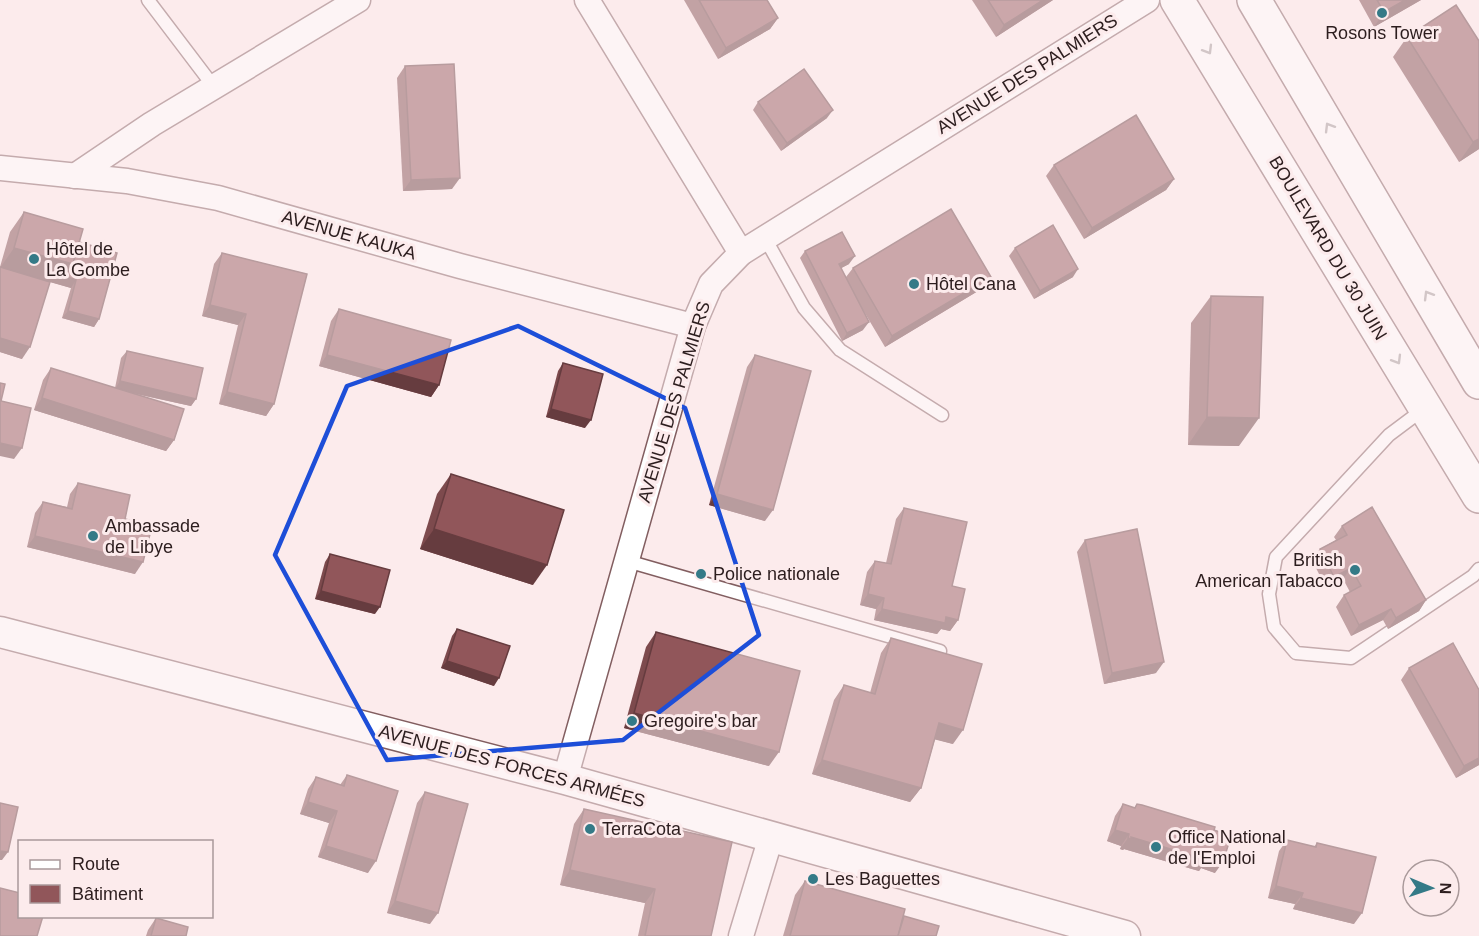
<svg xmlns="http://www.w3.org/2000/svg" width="1479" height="936" font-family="Arial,sans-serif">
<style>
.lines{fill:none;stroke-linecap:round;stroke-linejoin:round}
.service-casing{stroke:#825e60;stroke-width:15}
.minor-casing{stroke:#825e60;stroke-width:27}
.tertiary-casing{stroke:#825e60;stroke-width:33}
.primary-casing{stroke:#825e60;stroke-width:36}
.service{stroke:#fff;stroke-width:12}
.minor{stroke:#fff;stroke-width:24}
.tertiary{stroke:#fff;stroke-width:30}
.primary{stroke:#fff;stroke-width:33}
.wall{fill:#7d4a4d}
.shaded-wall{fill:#663c3f}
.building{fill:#91565a;stroke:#663c3f;stroke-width:1.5}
.oneway{stroke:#a0999a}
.marked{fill:none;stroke:#1d4ed8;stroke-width:4.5;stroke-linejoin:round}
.poi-dot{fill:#347a87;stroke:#fcebec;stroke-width:2}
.labels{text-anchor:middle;stroke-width:6;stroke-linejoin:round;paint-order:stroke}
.poi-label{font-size:18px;fill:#2c1d1e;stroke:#fcebec;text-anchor:start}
.street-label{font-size:18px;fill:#2c1d1e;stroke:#fcebec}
</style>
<rect width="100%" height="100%" fill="#fcebec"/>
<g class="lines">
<g class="service-casing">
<g id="service">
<polyline points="148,0 214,87"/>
<polyline points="765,238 804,308 840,350 942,415"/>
<polyline points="1425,408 1389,435 1276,557 1269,594 1274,627 1296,653 1351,658 1473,576 1479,569"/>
<polyline points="627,561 940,651"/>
</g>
</g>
<g class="minor-casing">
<g id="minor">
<polyline points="587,0 741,253"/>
<polyline points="0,168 127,181 218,198 460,266 693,326"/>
<polyline points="75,176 152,124 358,0"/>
<polyline points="565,779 693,326 711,284 741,253 1147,0"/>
<polyline points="741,936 771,837"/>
</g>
</g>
<g class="tertiary-casing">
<polyline id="tertiary" points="0,632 565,779 1125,936"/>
</g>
<g class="primary-casing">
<g id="primary">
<polyline points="1177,0 1479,496"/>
<polyline points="1254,0 1479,382"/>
</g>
</g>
<use href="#service" class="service"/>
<use href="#minor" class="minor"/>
<use href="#tertiary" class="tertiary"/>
<use href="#primary" class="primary"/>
</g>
<g class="wall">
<polygon points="684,0 767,0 778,18 770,29 718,59"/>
<polygon points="972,0 1053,0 996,37"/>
<polygon points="1359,0 1421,0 1374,27"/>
<polygon points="1407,37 1479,41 1479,149 1459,162 1393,57"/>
<polygon points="405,66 452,189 403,191 397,78"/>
<polygon points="758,102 827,118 781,151 753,110"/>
<polygon points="1054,165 1174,179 1166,190 1084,239 1046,176"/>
<polygon points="24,212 79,242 99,319 94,327 62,318 71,288 20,273 22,359 0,352 0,267 10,232"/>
<polygon points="1015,248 1073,277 1034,299 1009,256"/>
<polygon points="805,251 849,264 841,268 846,277 853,268 991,277 983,288 885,347 863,310 863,330 842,341 800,258"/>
<polygon points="222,253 307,274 274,404 266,416 219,404 238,325 202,316 214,264"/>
<polygon points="1211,296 1239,446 1188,445 1191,323"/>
<polygon points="339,309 439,385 431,397 319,366 331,321"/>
<polygon points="127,351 196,399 191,406 131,393 174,440 166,451 34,410 43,380 51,368 115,388 121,358"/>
<polygon points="755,355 765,521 709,505 747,367"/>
<polygon points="563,363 585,428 546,417 558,371"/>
<polygon points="451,474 533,585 420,549 437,494"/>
<polygon points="78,483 125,519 135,574 27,547 35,513 43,502 67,507 70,494"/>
<polygon points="904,508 952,586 958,620 950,631 941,629 937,634 874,620 876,609 860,605 867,572 875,561 886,563 896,519"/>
<polygon points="1342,526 1426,600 1419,611 1388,629 1383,620 1351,636 1336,607 1344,595 1350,592 1343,579 1326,588 1312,560 1320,549 1336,540 1334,537"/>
<polygon points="1085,540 1156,673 1104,684 1077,552"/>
<polygon points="330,554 375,614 315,599 325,562"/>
<polygon points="457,629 494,686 441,668 452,636"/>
<polygon points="656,632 769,766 624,728 646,647"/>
<polygon points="891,638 953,744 935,739 921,788 910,802 812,774 834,700 844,685 870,693 881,653"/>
<polygon points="1409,668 1479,690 1479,765 1456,778 1401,680"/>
<polygon points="347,775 368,873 318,857 329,823 300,814 308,789 316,777 340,785"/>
<polygon points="425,792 430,924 387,913 417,803"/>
<polygon points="1123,804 1134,808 1137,804 1214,830 1215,873 1201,868 1199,871 1192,869 1124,849 1123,850 1120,849 1121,846 1107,841 1115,816"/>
<polygon points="584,809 711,936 638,936 645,903 560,885 574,824"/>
<polygon points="1287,840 1314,847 1317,843 1354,924 1293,909 1295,904 1268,898 1279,851"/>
<polygon points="805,881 903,917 936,936 783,936 795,895"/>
<polygon points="156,918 186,936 146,936 148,930"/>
</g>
<g class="shaded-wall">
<polygon points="1043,0 1053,0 996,37 1004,25"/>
<polygon points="1405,0 1421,0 1374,27 1384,12"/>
<polygon points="778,18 770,29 718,59 726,48"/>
<polygon points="833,110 827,118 781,151 787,143"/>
<polygon points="1479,139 1479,149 1459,162 1473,142"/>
<polygon points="460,178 452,189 403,191 411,180"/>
<polygon points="1174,179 1166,190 1084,239 1092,228"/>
<polygon points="14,248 73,264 76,280 71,288 0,268"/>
<polygon points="855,256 849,264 834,272 839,264"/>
<polygon points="1078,269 1073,277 1034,299 1040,291"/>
<polygon points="991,277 983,288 885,347 892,336"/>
<polygon points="210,305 246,314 238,325 202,316"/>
<polygon points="68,311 99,319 94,327 62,318"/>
<polygon points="869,322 863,330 842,341 847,333"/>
<polygon points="0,338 30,347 22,359 0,352"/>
<polygon points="327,355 439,385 431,397 319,366"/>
<polygon points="120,381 196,399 191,406 115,389"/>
<polygon points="227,392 274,404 266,416 219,404"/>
<polygon points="42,398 174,440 166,451 34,410"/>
<polygon points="551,409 591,420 585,428 546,417"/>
<polygon points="1207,417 1259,418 1239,446 1188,445"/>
<polygon points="0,443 22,448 14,459 0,456"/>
<polygon points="717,494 773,510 765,521 709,505"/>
<polygon points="434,529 547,565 533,585 420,549"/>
<polygon points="35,536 143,562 135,574 27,547"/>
<polygon points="1351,568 1343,579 1326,588 1334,577"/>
<polygon points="321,591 380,607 375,614 315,599"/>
<polygon points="868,594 884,598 876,609 860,605"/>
<polygon points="1426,600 1419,611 1388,629 1396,618"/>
<polygon points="882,609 946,617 958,620 950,631 941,629 937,634 874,620"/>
<polygon points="1391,609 1383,620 1351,636 1359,625"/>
<polygon points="447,661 499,678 494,686 441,668"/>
<polygon points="1164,662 1156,673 1104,684 1112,673"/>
<polygon points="634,713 779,752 769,766 624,728"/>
<polygon points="939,723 963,730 953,744 929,738"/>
<polygon points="1479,758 1479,765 1456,778 1464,766"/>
<polygon points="822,760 921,788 910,802 812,774"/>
<polygon points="308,802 337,811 329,823 300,814"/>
<polygon points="1115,830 1129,834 1121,846 1107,841"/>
<polygon points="1131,837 1208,857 1223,862 1215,873 1201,868 1199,871 1192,869 1124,849 1123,850 1120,849 1128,838"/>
<polygon points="326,846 376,861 368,873 318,857"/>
<polygon points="0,851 8,852 2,860 0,860"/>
<polygon points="570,870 655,889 645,903 560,885"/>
<polygon points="1276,886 1303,893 1295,904 1268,898"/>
<polygon points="1301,898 1362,913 1354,924 1293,909"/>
<polygon points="395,901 438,913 430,924 387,913"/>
</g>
<g class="building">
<polygon points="699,0 767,0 778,18 726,48"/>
<polygon points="988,0 1043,0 1004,25"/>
<polygon points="1377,0 1405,0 1384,12"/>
<polygon points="1456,5 1479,41 1479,139 1473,142 1407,37"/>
<polygon points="454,64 460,178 411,180 405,66"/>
<polygon points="804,69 833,110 787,143 758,102"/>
<polygon points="1136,115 1174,179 1092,228 1054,165"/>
<polygon points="951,209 991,277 892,336 853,268"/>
<polygon points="24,212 83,229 73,264 14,248"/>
<polygon points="1053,225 1078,269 1040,291 1015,248"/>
<polygon points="842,232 855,256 839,264 869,322 847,333 805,251"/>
<polygon points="79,242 117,253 99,319 68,311 76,280 65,276 73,264"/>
<polygon points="222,253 307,274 274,404 227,392 246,314 210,305"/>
<polygon points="0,267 50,282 30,347 0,338"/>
<polygon points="1211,296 1263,297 1259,418 1207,417"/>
<polygon points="339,309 451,340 439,385 327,355"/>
<polygon points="127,351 203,368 196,399 120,381"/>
<polygon points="755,355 811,371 773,510 717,494"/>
<polygon points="563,363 603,374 591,420 551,409"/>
<polygon points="51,368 184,409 174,440 42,398"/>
<polygon points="0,383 5,384 1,401 31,408 22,448 0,443"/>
<polygon points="451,474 564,510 547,565 434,529"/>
<polygon points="78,483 130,495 125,519 152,526 143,562 35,536 43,502 72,509"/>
<polygon points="1372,507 1426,600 1396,618 1391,609 1359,625 1344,595 1361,586 1351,568 1334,577 1320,549 1347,535 1342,526"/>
<polygon points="904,508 967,522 952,586 965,589 958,620 946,617 945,623 882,609 884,598 868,594 875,561 891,564"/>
<polygon points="1137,529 1164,662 1112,673 1085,540"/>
<polygon points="330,554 390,570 380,607 321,591"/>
<polygon points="457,629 510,646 499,678 447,661"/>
<polygon points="656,632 800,671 779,752 634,713"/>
<polygon points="891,638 982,664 963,730 939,723 921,788 822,760 844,685 875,694"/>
<polygon points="1453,643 1479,690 1479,758 1464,766 1409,668"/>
<polygon points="347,775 398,791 376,861 326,846 337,811 308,802 316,777 344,786"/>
<polygon points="425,792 468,804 438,913 395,901"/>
<polygon points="0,803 18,807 8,852 0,851"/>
<polygon points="1123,804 1135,808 1137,804 1142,805 1215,827 1214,830 1231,836 1223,862 1208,857 1207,859 1200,858 1131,837 1131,839 1128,838 1129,834 1115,830"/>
<polygon points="584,809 732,842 711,936 645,936 655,889 570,870"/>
<polygon points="1287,840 1316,847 1317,843 1376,857 1362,913 1301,898 1303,893 1276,886"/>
<polygon points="805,881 905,909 898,936 790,936"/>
<polygon points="0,888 20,893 20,916 43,916 37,936 0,936"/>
<polygon points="904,916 939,926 936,936 898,936"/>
<polygon points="156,918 188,927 186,936 151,936"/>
</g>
<defs><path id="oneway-chevron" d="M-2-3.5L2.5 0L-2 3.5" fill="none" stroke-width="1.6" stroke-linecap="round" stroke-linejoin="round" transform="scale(1.5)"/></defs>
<g class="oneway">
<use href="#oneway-chevron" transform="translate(1208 50) rotate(59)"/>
<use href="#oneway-chevron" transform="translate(1329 127) rotate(-121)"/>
<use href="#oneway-chevron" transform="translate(1428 295) rotate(-121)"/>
<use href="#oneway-chevron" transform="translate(1397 360) rotate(59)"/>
</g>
<path d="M0 0H1479V936H0ZM518,326l167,82 74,227 -136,105 -236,20 -112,-205 72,-169z" fill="#fcebec" fill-opacity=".55" fill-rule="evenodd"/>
<path class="marked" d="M518,326l167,82 74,227 -136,105 -236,20 -112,-205 72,-169z"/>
<g class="poi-dot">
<circle cx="1382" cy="13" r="6"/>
<circle cx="34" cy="259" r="6"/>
<circle cx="914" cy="284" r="6"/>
<circle cx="93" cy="536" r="6"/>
<circle cx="1355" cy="570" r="6"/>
<circle cx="701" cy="574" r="6"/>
<circle cx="632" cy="721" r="6"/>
<circle cx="590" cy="829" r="6"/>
<circle cx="1156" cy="847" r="6"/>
<circle cx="813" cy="879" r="6"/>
</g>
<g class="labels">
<g class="poi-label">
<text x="1382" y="39" text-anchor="middle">Rosons Tower</text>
<text x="46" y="255">Hôtel de<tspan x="46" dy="21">La Gombe</tspan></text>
<text x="926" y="290">Hôtel Cana</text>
<text x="105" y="532">Ambassade<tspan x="105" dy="21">de Libye</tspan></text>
<text x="1343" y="566" text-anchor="end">British<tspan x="1343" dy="21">American Tabacco</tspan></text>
<text x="713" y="580">Police nationale</text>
<text x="644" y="727">Gregoire's bar</text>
<text x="602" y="835">TerraCota</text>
<text x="1168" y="843">Office National<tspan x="1168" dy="21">de l'Emploi</tspan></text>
<text x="825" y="885">Les Baguettes</text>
</g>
<g class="street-label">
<text transform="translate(1027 74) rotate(-32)" y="6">AVENUE DES PALMIERS</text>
<text transform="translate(349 235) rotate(16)" y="6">AVENUE KAUKA</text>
<text transform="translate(1328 248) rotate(59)" y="6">BOULEVARD DU 30 JUIN</text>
<text transform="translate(674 402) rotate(-73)" y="6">AVENUE DES PALMIERS</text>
<text transform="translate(512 766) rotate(15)" y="6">AVENUE DES FORCES ARMÉES</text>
</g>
</g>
<rect x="18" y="840" width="195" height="78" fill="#fcebec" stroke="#a9999a" stroke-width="1.5"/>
<rect x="30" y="860" width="30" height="9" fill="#ffffff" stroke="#a9999a" stroke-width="1.5"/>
<text x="72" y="870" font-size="18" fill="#2c1d1e">Route</text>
<rect x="30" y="885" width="30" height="18" fill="#91565a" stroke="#a9999a" stroke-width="1.5"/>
<text x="72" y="900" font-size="18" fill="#2c1d1e">Bâtiment</text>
<g transform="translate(1431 888) rotate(92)"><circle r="28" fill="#fcebec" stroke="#a9999a" stroke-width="1.5"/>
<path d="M0-4.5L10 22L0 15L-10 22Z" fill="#347a87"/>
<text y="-9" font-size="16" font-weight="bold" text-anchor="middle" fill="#2c1d1e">N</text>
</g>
</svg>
